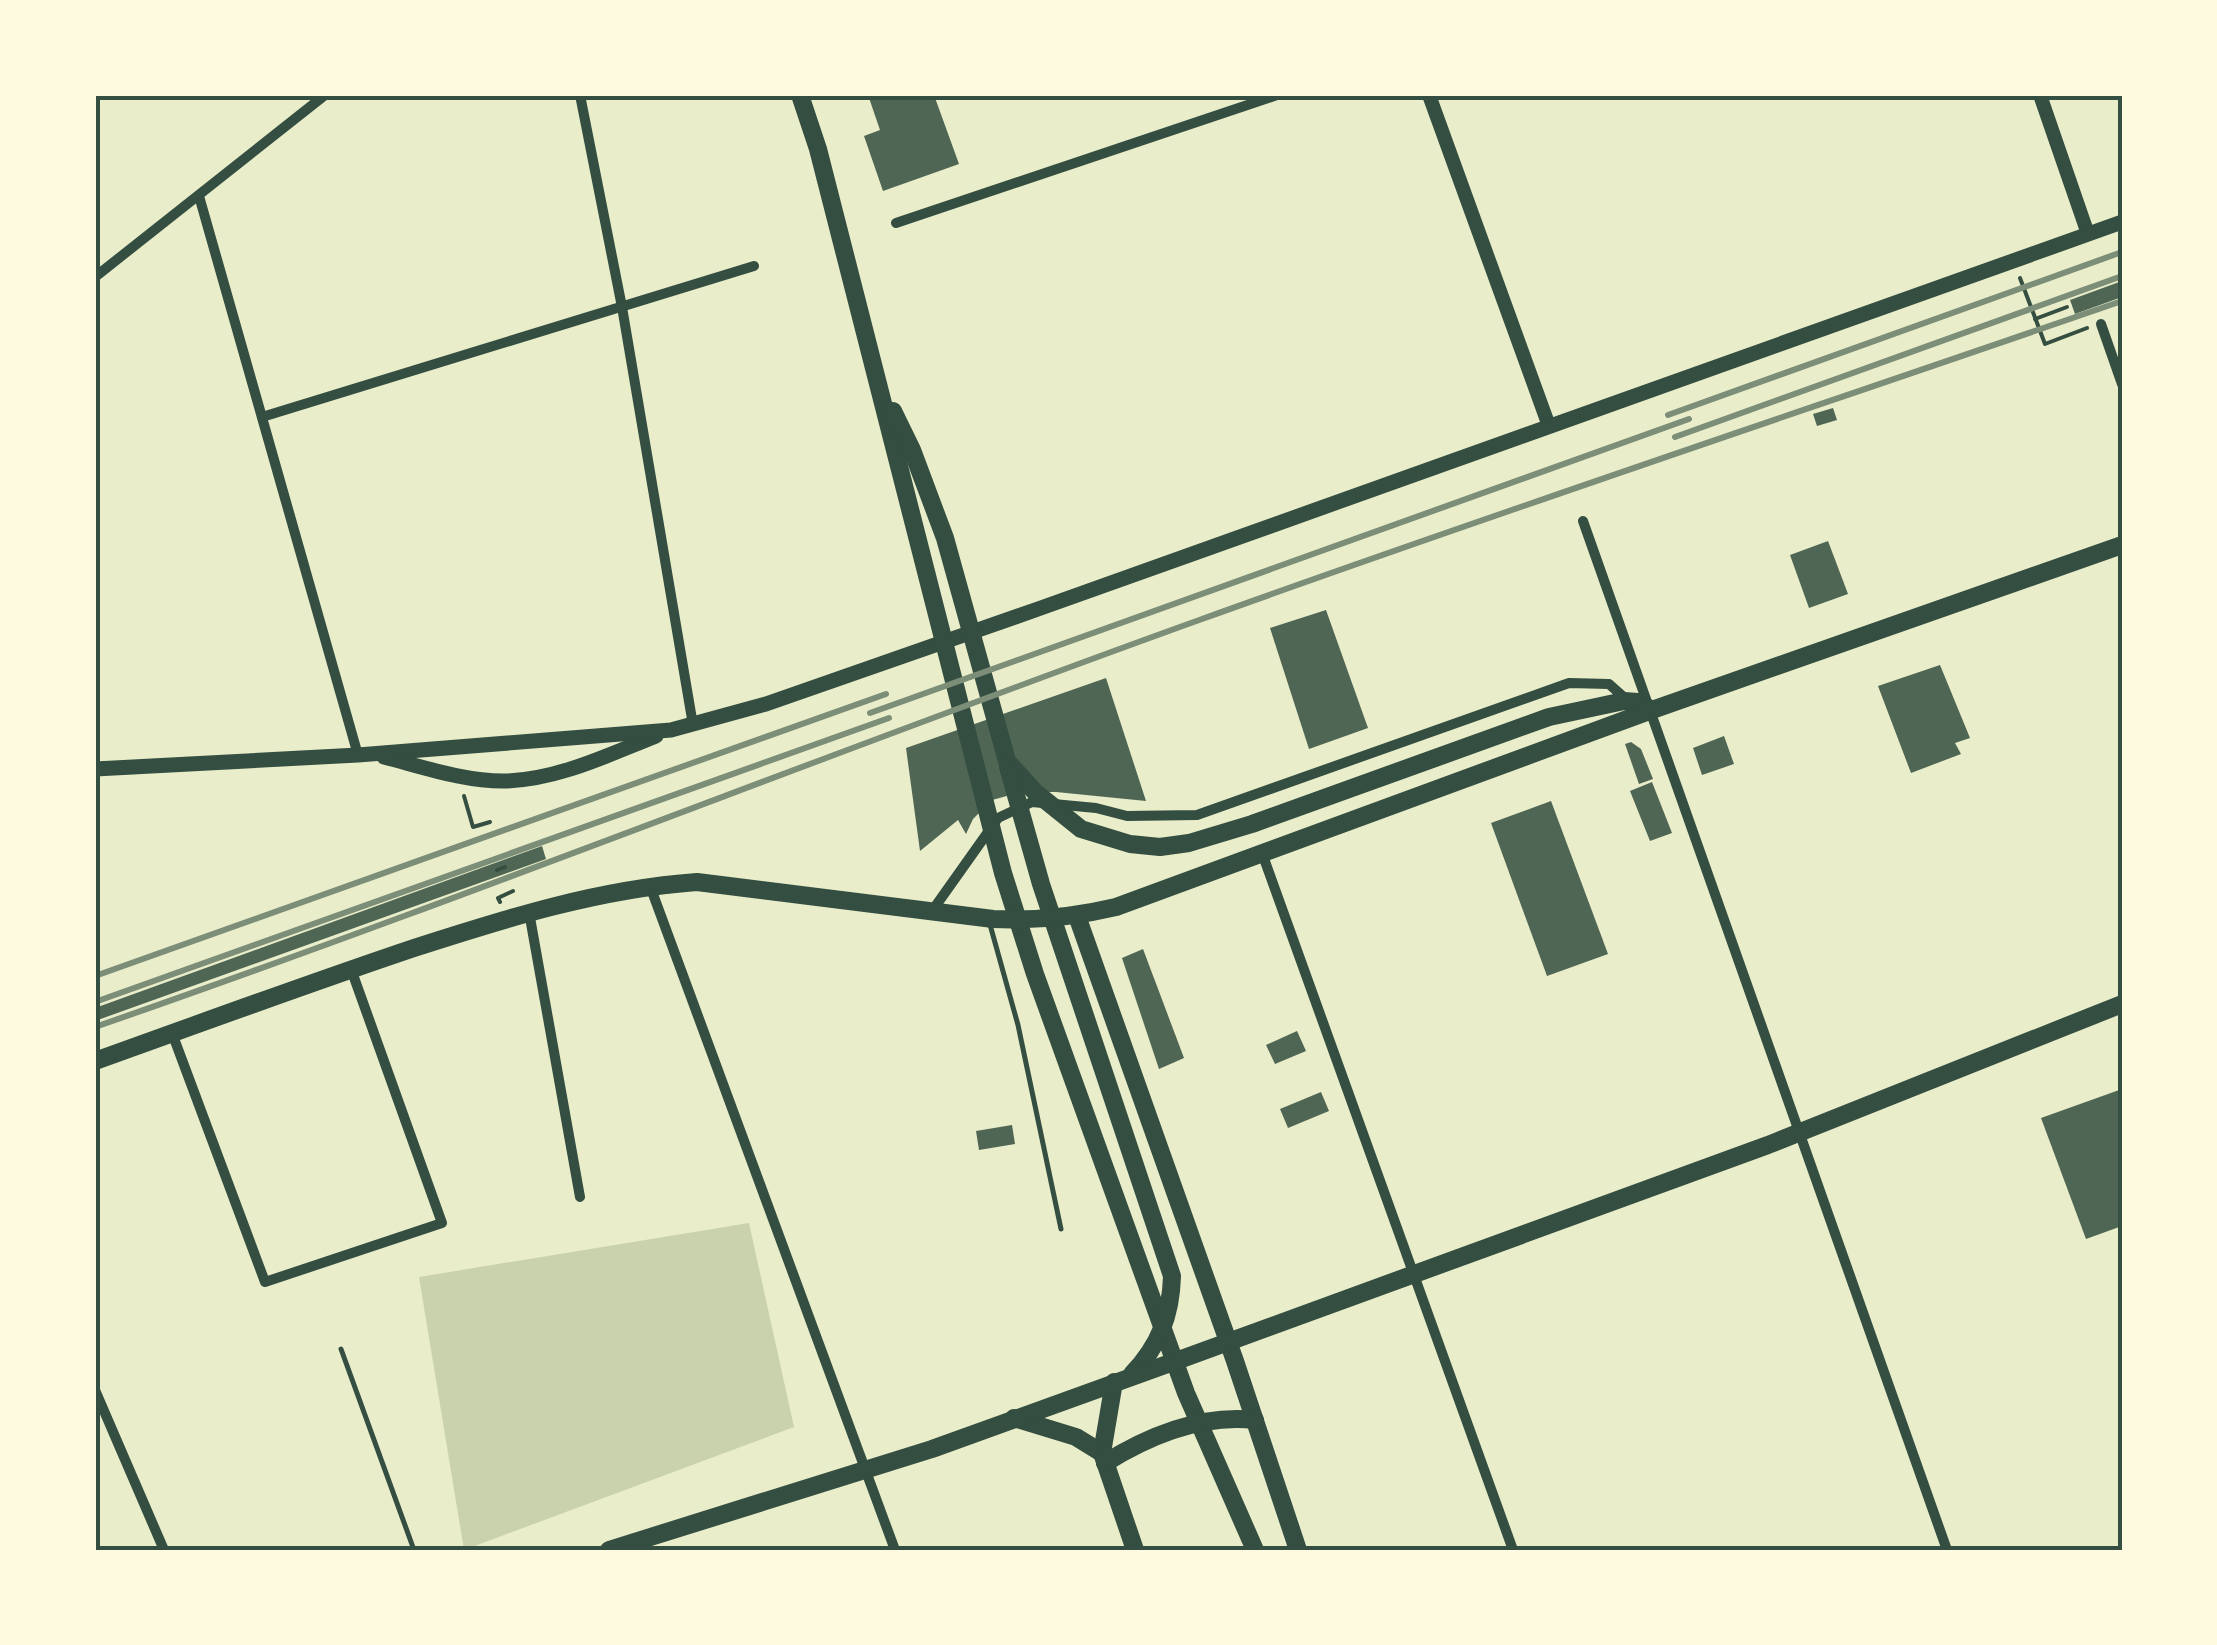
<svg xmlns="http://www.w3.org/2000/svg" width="2217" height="1645" font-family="Signika,sans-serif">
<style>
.green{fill:#cad2ad}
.building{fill:#4f6655}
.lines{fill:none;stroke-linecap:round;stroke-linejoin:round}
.path{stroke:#344e41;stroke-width:4}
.service{stroke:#344e41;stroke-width:5}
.minor{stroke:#344e41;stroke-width:10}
.tertiary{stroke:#344e41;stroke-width:14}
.secondary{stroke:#344e41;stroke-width:15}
.primary{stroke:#344e41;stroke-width:18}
.rail{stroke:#7c8e77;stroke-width:6}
.neatline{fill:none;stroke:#344e41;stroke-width:4}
</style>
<rect width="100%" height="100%" fill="#e9edc9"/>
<polygon class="green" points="749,1223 794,1427 464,1550 419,1277"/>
<g class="building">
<polygon points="868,95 934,95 959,164 883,191 864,136 880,130"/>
<polygon points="2122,281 2122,297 2075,314 2070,300"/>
<polygon points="1833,408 1837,420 1817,426 1813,414"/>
<polygon points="1828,541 1848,594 1809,608 1790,555"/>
<polygon points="1326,610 1368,728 1309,749 1270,628"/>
<polygon points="1940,665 1970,738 1955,743 1961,754 1911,773 1878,686"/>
<polygon points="1106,678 1146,801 1056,792 1022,792 992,800 973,819 966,834 958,820 920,851 906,748"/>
<polygon points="1724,736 1734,764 1702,775 1693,748"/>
<polygon points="1631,742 1641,749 1653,779 1639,784 1625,744"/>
<polygon points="1652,782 1672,833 1650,841 1630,791"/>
<polygon points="1551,801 1608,954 1547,976 1491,823"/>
<polygon points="542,846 546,859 95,1021 95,1008"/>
<polygon points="1143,949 1184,1058 1159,1069 1122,958"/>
<polygon points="1297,1031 1306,1051 1275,1064 1266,1045"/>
<polygon points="2122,1089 2122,1226 2086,1239 2041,1118"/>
<polygon points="1321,1092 1329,1111 1288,1128 1280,1109"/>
<polygon points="1012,1125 1015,1144 979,1150 976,1131"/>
</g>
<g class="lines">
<g class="path">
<polyline points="2020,278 2045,344 2087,328"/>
<polyline points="2035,319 2067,307"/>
<polyline points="464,796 473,827 490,822"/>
<polyline points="497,870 505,867"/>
<polyline points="500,902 498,898 513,891"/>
</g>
<g class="service">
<polyline points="989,921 1018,1025 1061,1229"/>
<polyline points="341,1349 414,1550"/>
</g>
<g class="minor">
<polyline points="580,95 622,307 693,725"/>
<polyline points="199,196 358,755"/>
<polyline points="896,223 1277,95"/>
<polyline points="95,277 325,95"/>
<polyline points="2101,324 2122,384"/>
<polyline points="262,417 754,266"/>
<polyline points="1583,521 1947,1550"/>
<polyline points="1262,853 1513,1550"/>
<polyline points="650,886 895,1550"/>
<polyline points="932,911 998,818 1032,802 1096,808 1127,816 1197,815 1569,683 1609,684 1627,700"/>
<polyline points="529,912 580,1197"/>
<polyline points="172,1033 265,1282 442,1223 351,969"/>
<polyline points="95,1390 164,1550"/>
</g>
<g class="tertiary">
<polyline points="1429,95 1549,426"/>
<polyline points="2040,95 2088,234"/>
</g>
<g class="secondary">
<path d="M384,757c39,10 82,25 123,24 52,-2 101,-26 149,-45"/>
<polyline points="95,769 358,755 671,730 766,704 1038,609 2122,222"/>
</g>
<g class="primary">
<polyline points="800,95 818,149 1003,873 1035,974 1186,1393 1255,1550"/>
<polyline points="893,411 912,450 945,538 1007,761 1035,792 1081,829 1130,844 1160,847 1189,843 1252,824 1549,717 1624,701 1638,702 1652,710"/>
<path d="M1008,767l33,117 131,392c-1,39 -13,70 -40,98"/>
<polyline points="1077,916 1235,1361 1298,1550"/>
<path d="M95,1061c106,-38 212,-77 319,-113 93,-30 185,-59 283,-66l296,37c43,2 81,-2 123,-12l536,-197 470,-165"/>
<polyline points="1114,1382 1102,1453 1135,1550"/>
<polyline points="1014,1418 1076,1437 1102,1453"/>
<path d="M1105,1463c45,-28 97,-49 150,-43"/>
<polyline points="609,1550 932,1449 1187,1357 1768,1145 2122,1004"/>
</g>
<g class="rail">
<polyline points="1668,415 2122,252"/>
<polyline points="1675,437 2122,276"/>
<polyline points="870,713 1689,419"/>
<polyline points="95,976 886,694"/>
<polyline points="95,1002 889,718"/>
<path d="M95,1027c372,-129 737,-275 1107,-408 305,-110 613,-212 920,-318"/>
</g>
</g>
<rect width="2217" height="1645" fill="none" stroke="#fefae0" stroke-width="195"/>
<rect x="98" y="98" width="2022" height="1450" class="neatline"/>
</svg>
